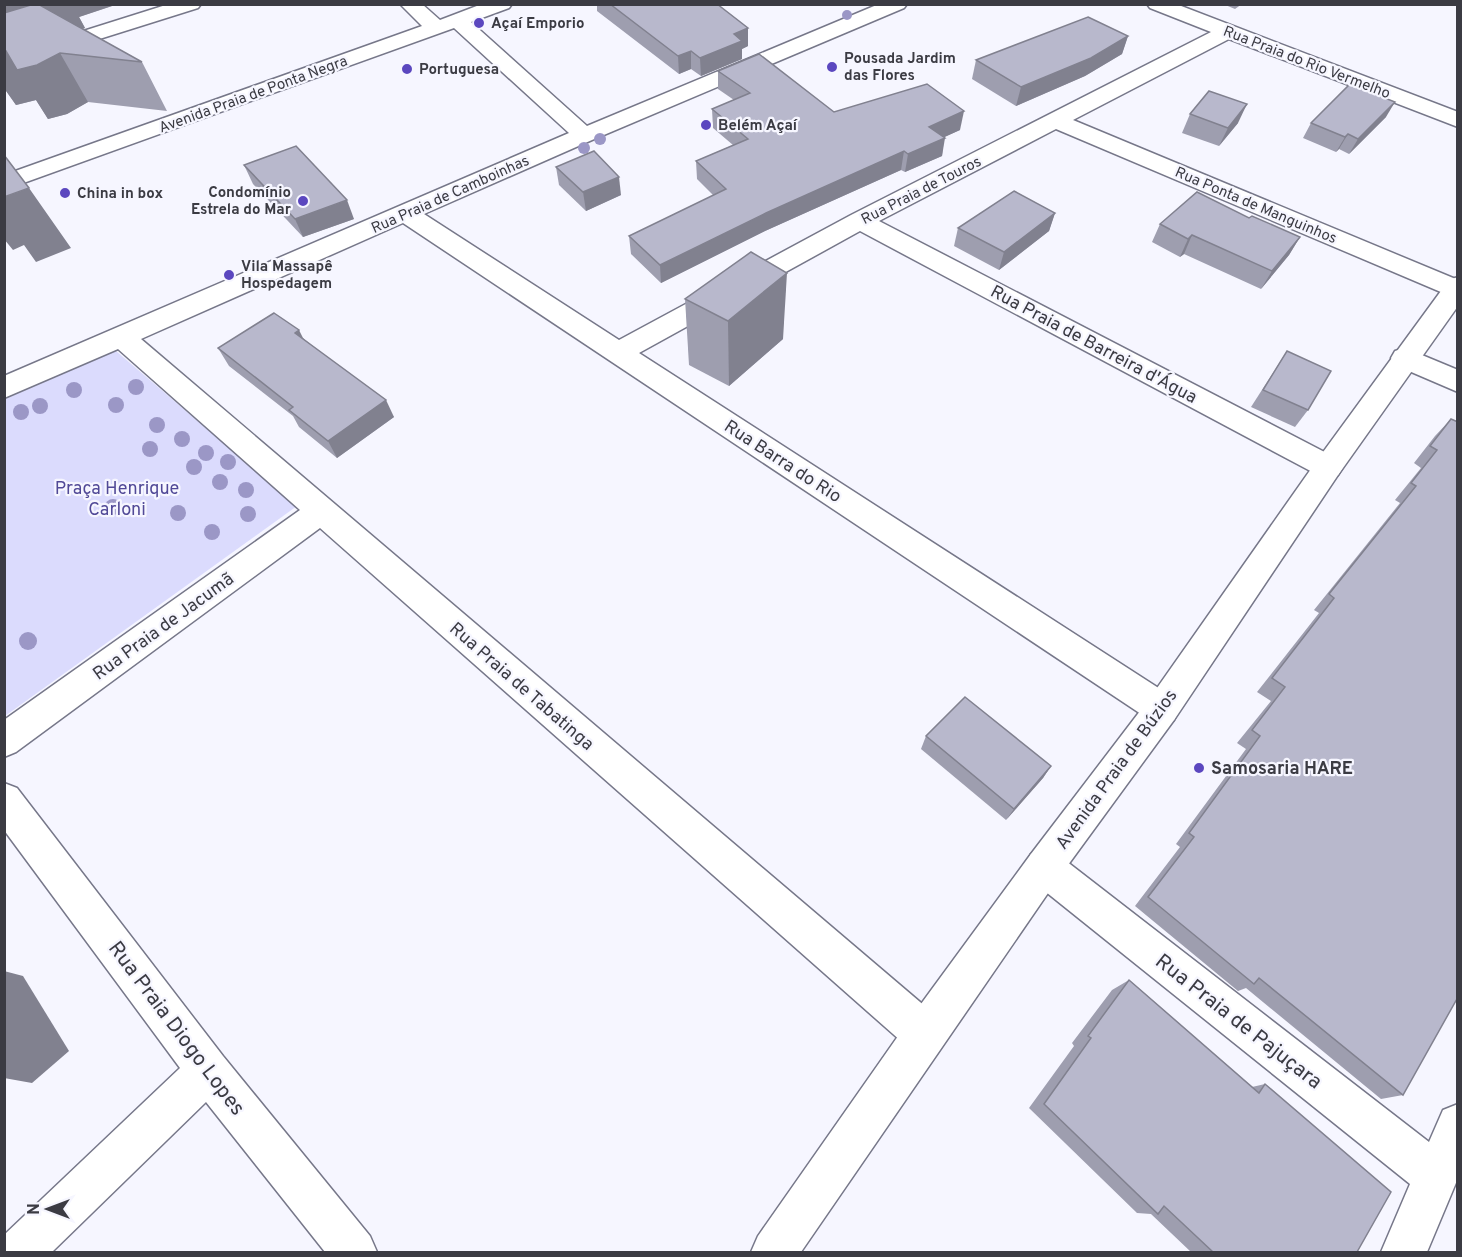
<svg xmlns="http://www.w3.org/2000/svg" width="1462" height="1257" font-family="Overpass,sans-serif">
<style>
.green{fill:#dbdbfd}
.lines{fill:none;stroke-linecap:round;stroke-linejoin:round}
.minor-casing{stroke:#767789;stroke-width:3}
.secondary-casing{stroke:#767789;stroke-width:3}
.minor{fill:#fff;fill-rule:evenodd}
.secondary{fill:#fff;fill-rule:evenodd}
.tree{fill:#9b97c6}
.wall{fill:#9e9eaf}
.shaded-wall{fill:#81818f}
.building{fill:#b8b8cc;stroke:#81818f;stroke-width:1.5}
.poi-dot{fill:#5b47bf;stroke:#f6f6ff;stroke-width:2}
.labels{text-anchor:middle;stroke-width:4.5;stroke-linejoin:round;paint-order:stroke}
.far-poi-label{font-size:15px;font-weight:bold;fill:#3b3b43;stroke:#f6f6ff;text-anchor:start}
.far-street-label{font-size:15px;fill:#3b3b43;stroke:#f6f6ff}
.street-label{font-size:18px;fill:#3b3b43;stroke:#f6f6ff}
.park-label{font-size:18px;fill:#514997;stroke:#f6f6ff}
.poi-label{font-size:18px;font-weight:bold;fill:#3b3b43;stroke:#f6f6ff;text-anchor:start}
.near-street-label{font-size:21px;fill:#3b3b43;stroke:#f6f6ff}
</style>
<rect width="100%" height="100%" fill="#f6f6ff"/>
<polygon class="green" points="116,351 297,506 5,716 5,399"/>
<g class="lines">
<g class="minor-casing">
<g id="minor">
<polygon points="169,4 201,4 198,8 4,69 4,56"/>
<polygon points="400,4 422,4 440,20 482,4 512,4 509,8 471,22 587,126 879,4 907,4 904,8 592,140 424,214 619,340 851,215 1211,32 1150,8 1147,4 1176,4 1458,112 1458,127 1229,39 1073,120 1458,280 1458,297 1455,298 1056,129 879,221 1338,459 1343,467 1338,475 1328,478 1318,475 860,231 639,353 1174,698 1179,709 1174,720 1162,725 1150,720 403,223 141,339 940,1019 946,1034 940,1049 925,1055 910,1049 320,528 16,752 4,757 4,720 300,510 118,349 4,398 4,376 569,133 454,28 4,190 4,175 422,26"/>
<polygon points="1405,348 1458,370 1458,392 1395,365 1391,358 1395,351"/>
<polygon points="4,783 17,788 223,1056 370,1236 377,1252 325,1252 206,1102 52,1252 4,1252 4,1235 180,1068 4,830"/>
<polygon points="1044,848 1057,854 1429,1142 1443,1110 1458,1104 1458,1178 1427,1252 1381,1252 1410,1184 1031,880 1025,867 1031,854"/>
</g>
</g>
<g class="secondary-casing">
<polygon id="secondary" points="1458,277 1458,306 1338,475 1174,720 1057,880 801,1252 751,1252 758,1236 910,1019 1031,854 1150,698 1318,459 1449,280"/>
</g>
<use href="#minor" class="minor"/>
<use href="#secondary" class="secondary"/>
</g>
<g class="tree">
<circle cx="847" cy="15" r="5"/>
<circle cx="600" cy="139" r="6"/>
<circle cx="584" cy="148" r="6"/>
<circle cx="136" cy="387" r="8"/>
<circle cx="74" cy="390" r="8"/>
<circle cx="116" cy="405" r="8"/>
<circle cx="40" cy="406" r="8"/>
<circle cx="21" cy="412" r="8"/>
<circle cx="157" cy="425" r="8"/>
<circle cx="182" cy="439" r="8"/>
<circle cx="150" cy="449" r="8"/>
<circle cx="206" cy="453" r="8"/>
<circle cx="228" cy="462" r="8"/>
<circle cx="194" cy="467" r="8"/>
<circle cx="220" cy="482" r="8"/>
<circle cx="246" cy="490" r="8"/>
<circle cx="113" cy="507" r="8"/>
<circle cx="178" cy="513" r="8"/>
<circle cx="248" cy="514" r="8"/>
<circle cx="212" cy="532" r="8"/>
<circle cx="28" cy="641" r="9"/>
</g>
<g class="wall">
<polygon points="4,4 118,4 79,17 85,28 82,29 142,62 167,111 88,102 67,114 48,119 36,100 16,105 4,88"/>
<polygon points="597,4 717,4 748,46 742,49 742,59 701,76 691,69 679,74 597,11"/>
<polygon points="1223,4 1242,4 1235,9"/>
<polygon points="1128,36 1122,54 1085,76 1016,106 972,79 976,60"/>
<polygon points="718,71 834,112 960,130 944,137 942,156 905,172 901,170 765,231 661,283 631,254 629,236 714,196 697,179 696,161 733,145 713,128 712,109 734,100 718,89"/>
<polygon points="1190,114 1238,123 1219,146 1182,133"/>
<polygon points="1386,117 1349,154 1339,149 1336,152 1303,138 1311,123"/>
<polygon points="244,165 354,219 303,237 253,184"/>
<polygon points="556,167 621,195 586,211 559,185"/>
<polygon points="1055,213 1049,231 999,270 954,246 958,228"/>
<polygon points="1160,224 1300,237 1289,255 1261,289 1184,254 1180,257 1152,242"/>
<polygon points="685,299 783,339 729,386 689,365"/>
<polygon points="303,338 394,417 337,458 299,427 293,416 229,366 218,348"/>
<polygon points="1287,351 1308,410 1295,427 1251,407"/>
<polygon points="1451,419 1403,1095 1381,1099 1246,988 1238,991 1135,906 1180,847 1176,844 1246,749 1237,743 1271,701 1257,692 1319,613 1314,610 1400,503 1395,500 1421,468 1414,463 1435,436"/>
<polygon points="926,736 1051,766 1043,778 1006,820 921,749"/>
<polygon points="1129,980 1252,1087 1265,1084 1357,1252 1191,1252 1151,1214 1137,1213 1029,1108 1074,1046 1072,1043 1112,990"/>
</g>
<g class="shaded-wall">
<polygon points="4,4 118,4 79,17 85,28 7,53 60,53 88,102 67,114 48,119 36,100 16,105 4,88"/>
<polygon points="748,28 748,46 742,49 742,59 701,76 700,58 734,34"/>
<polygon points="1128,36 1122,54 1085,76 1016,106 1021,87"/>
<polygon points="691,51 691,69 679,74 678,56"/>
<polygon points="1395,102 1386,117 1349,154 1358,139"/>
<polygon points="1247,104 1238,123 1219,146 1228,128"/>
<polygon points="964,111 960,130 925,146 929,127"/>
<polygon points="1348,134 1339,149 1336,152 1345,137"/>
<polygon points="945,138 942,156 905,172 908,154"/>
<polygon points="904,151 901,170 765,231 661,283 660,265 766,213"/>
<polygon points="619,177 621,195 586,211 583,192"/>
<polygon points="29,188 71,248 36,262 24,245 13,250 4,239 4,197"/>
<polygon points="347,200 354,219 303,237 295,219"/>
<polygon points="1055,213 1049,231 999,270 1004,252"/>
<polygon points="1192,235 1184,254 1180,257 1188,239"/>
<polygon points="1300,237 1289,255 1261,289 1272,271"/>
<polygon points="787,273 783,339 729,386 728,321"/>
<polygon points="299,330 308,348 295,333"/>
<polygon points="386,400 394,417 337,458 328,441"/>
<polygon points="1051,766 1043,778 1006,820 1014,809"/>
<polygon points="4,971 23,976 69,1051 32,1083 4,1078"/>
</g>
<g class="building">
<polygon points="34,4 38,4 142,62 60,53 37,65 17,70 6,51 4,52 4,13"/>
<polygon points="610,4 717,4 748,28 734,34 742,41 700,58 691,51 678,56"/>
<polygon points="1088,17 1128,36 1091,58 1021,87 976,60"/>
<polygon points="759,54 834,112 927,84 964,111 929,127 945,138 908,154 904,151 766,213 660,265 629,236 726,189 696,161 748,139 712,109 750,93 718,71"/>
<polygon points="1350,84 1395,102 1358,139 1348,134 1345,137 1311,123"/>
<polygon points="1209,91 1247,104 1228,128 1190,114"/>
<polygon points="296,146 347,200 295,219 244,165"/>
<polygon points="594,151 619,177 583,192 556,167"/>
<polygon points="4,155 29,188 4,197"/>
<polygon points="1014,191 1055,213 1004,252 958,228"/>
<polygon points="1197,192 1249,218 1252,216 1300,237 1272,271 1192,235 1188,239 1160,224"/>
<polygon points="751,252 787,273 728,321 685,299"/>
<polygon points="274,313 299,330 295,333 386,400 328,441 289,410 293,407 218,348"/>
<polygon points="1287,351 1331,371 1308,410 1263,390"/>
<polygon points="1451,419 1458,422 1458,997 1403,1095 1259,978 1254,984 1148,897 1194,837 1189,833 1260,736 1252,730 1285,687 1272,678 1334,598 1329,594 1416,486 1411,483 1437,450 1430,446"/>
<polygon points="965,697 1051,766 1014,809 926,736"/>
<polygon points="1129,980 1259,1093 1265,1084 1391,1192 1357,1252 1213,1252 1164,1206 1158,1214 1044,1104 1091,1038 1088,1036"/>
</g>
<g class="poi-dot">
<circle cx="479" cy="23" r="6"/>
<circle cx="832" cy="67" r="6"/>
<circle cx="407" cy="69" r="6"/>
<circle cx="706" cy="125" r="6"/>
<circle cx="65" cy="193" r="6"/>
<circle cx="303" cy="201" r="6"/>
<circle cx="229" cy="275" r="6"/>
<circle cx="1199" cy="768" r="6"/>
</g>
<g class="labels">
<g class="far-poi-label">
<text x="491" y="28">Açaí Emporio</text>
<text x="844" y="63">Pousada Jardim<tspan x="844" dy="17">das Flores</tspan></text>
<text x="419" y="74">Portuguesa</text>
<text x="718" y="130">Belém Açaí</text>
<text x="291" y="197" text-anchor="end">Condomínio<tspan x="291" dy="17">Estrela do Mar</tspan></text>
<text x="77" y="198">China in box</text>
<text x="241" y="271">Vila Massapê<tspan x="241" dy="17">Hospedagem</tspan></text>
</g>
<g class="far-street-label">
<text transform="translate(1307 62) rotate(21)" y="5">Rua Praia do Rio Vermelho</text>
<text transform="translate(253 94) rotate(-20)" y="5">Avenida Praia de Ponta Negra</text>
<text transform="translate(921 190) rotate(-27)" y="5">Rua Praia de Touros</text>
<text transform="translate(450 194) rotate(-24)" y="5">Rua Praia de Camboinhas</text>
<text transform="translate(1256 205) rotate(23)" y="5">Rua Ponta de Manguinhos</text>
</g>
<g class="street-label">
<text transform="translate(1094 344) rotate(28)" y="6">Rua Praia de Barreira d'Água</text>
<text transform="translate(783 461) rotate(33)" y="6">Rua Barra do Rio</text>
<text transform="translate(163 626) rotate(-36)" y="6">Rua Praia de Jacumã</text>
<text transform="translate(522 686) rotate(41)" y="6">Rua Praia de Tabatinga</text>
<text transform="translate(1116 769) rotate(-54)" y="6">Avenida Praia de Búzios</text>
</g>
<g class="park-label">
<text x="117" y="494">Praça Henrique<tspan x="117" dy="21">Carloni</tspan></text>
</g>
<g class="poi-label">
<text x="1211" y="774">Samosaria HARE</text>
</g>
<g class="near-street-label">
<text transform="translate(1239 1021) rotate(38)" y="7">Rua Praia de Pajuçara</text>
<text transform="translate(177 1028) rotate(53)" y="7">Rua Praia Diogo Lopes</text>
</g>
</g>
<rect width="1462" height="1257" fill="none" stroke="#3b3b43" stroke-width="12"/>
<g transform="translate(48 1209) rotate(270)" stroke="#f6f6ff" stroke-width="4.5" paint-order="stroke">
<path d="M0-4.5L10 22L0 15L-10 22Z" fill="#3b3b43"/>
<text y="-9" font-size="16" font-weight="bold" text-anchor="middle" fill="#3b3b43">N</text>
</g>
</svg>
